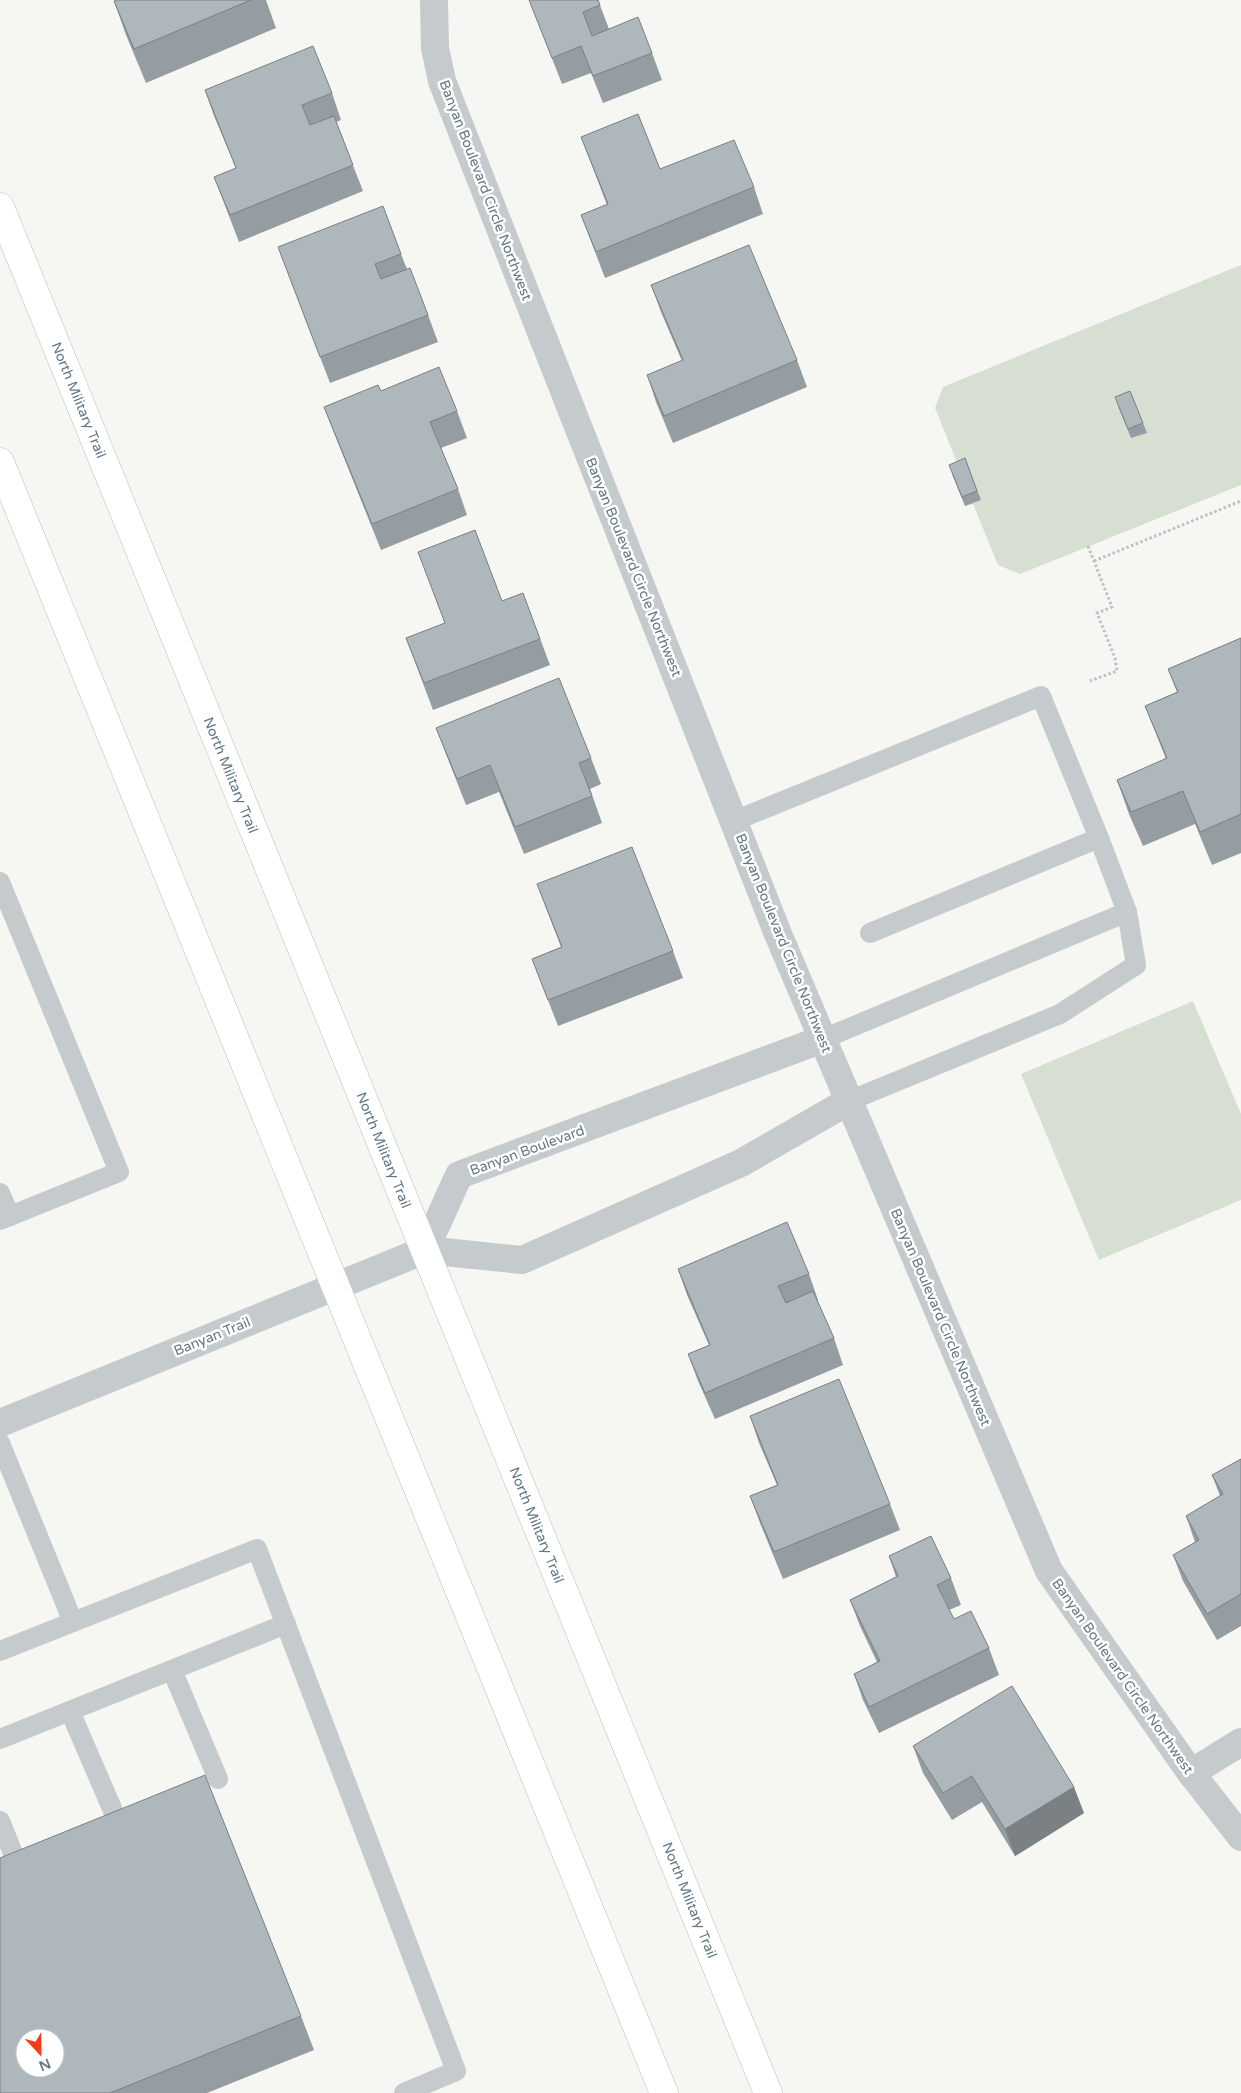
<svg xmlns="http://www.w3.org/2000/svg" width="1241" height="2093" font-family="'Varela Round',sans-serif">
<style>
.green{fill:#d7dfd3}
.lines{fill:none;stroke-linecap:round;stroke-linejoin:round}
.secondary-casing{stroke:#b7bdc1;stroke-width:29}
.path{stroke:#bec1c3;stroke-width:3;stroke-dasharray:2.5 2.5;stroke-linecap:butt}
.lane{stroke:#c5cacc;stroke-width:20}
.street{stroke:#c5cacc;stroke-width:28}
.secondary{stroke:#fff;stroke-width:28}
.wall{fill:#969da2}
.shaded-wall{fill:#7a8084}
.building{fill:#aeb7bc;stroke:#7a8084;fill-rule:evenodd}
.labels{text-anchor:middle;stroke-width:5;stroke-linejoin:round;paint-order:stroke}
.street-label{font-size:14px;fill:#627886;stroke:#fff}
</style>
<rect width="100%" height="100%" fill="#f6f6f2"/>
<g class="green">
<polygon points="1241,265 1241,485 1020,574 998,565 973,504 965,506 960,470 935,408 943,387"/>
<polygon points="1193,1001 1241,1114 1241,1200 1099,1260 1021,1074"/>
</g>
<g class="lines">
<g class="secondary-casing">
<g id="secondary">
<polyline points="0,207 768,2093"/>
<polyline points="0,462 664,2093"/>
</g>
</g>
<g class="path">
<polyline points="1088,546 1112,607 1097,613 1115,658 1117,671 1090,681"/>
<polyline points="1094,561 1241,501"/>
</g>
<g class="lane">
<polyline points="734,821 1041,696 1099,838 870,933"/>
<polyline points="0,882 119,1172 0,1220"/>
<polyline points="823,1039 1127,912"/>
<polyline points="849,1101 1060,1014 1136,965 1127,912 1099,838"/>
<polyline points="0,1193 10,1216"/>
<polyline points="0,1443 73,1622"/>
<polyline points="0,1651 257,1549 456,2071 404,2093"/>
<polyline points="172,1670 218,1779"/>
<polyline points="70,1711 117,1820"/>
<polyline points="0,1739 286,1624"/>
<polyline points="0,1821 19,1868"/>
</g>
<g class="street">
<polyline points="434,0 435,48 442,81 778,934 1049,1571 1191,1773 1241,1837"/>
<polyline points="425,1250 459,1175 823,1039"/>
<polyline points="0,1423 425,1250 522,1260 741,1163 849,1101"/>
<polyline points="1191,1773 1241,1742"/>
</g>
<use href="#secondary" class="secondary"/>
</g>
<g class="wall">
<polygon points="116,0 266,0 276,28 146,83 126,35 114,1"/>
<polygon points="529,0 598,0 609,29 652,53 662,80 603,103 591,73 562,84"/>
<polygon points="205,90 332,93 341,120 336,122 363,191 239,242 214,177 236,168 214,116"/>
<polygon points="581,137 660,169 754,187 763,214 605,278 581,215 607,205"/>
<polygon points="278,247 401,254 407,269 428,315 438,342 330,383"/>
<polygon points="651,285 797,360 807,387 673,443 656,402 647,375 682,361 661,312"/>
<polygon points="381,391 457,411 467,438 441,448 458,489 467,515 381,550 334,433 324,407"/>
<polygon points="1118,406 1143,423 1147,433 1131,438"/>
<polygon points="965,458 981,500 965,506 952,474"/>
<polygon points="418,552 502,601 523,593 550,665 433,710 406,638 445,623"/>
<polygon points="1241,638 1241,853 1212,865 1195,824 1143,846 1129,814 1117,780 1166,759 1145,706 1177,692 1168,669"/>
<polygon points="436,728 591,758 601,784 590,789 602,823 524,854 499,792 466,805 446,754"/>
<polygon points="537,884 673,951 683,978 558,1026 532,959 561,947"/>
<polygon points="678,1269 809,1274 818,1300 817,1300 834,1338 843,1365 715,1419 698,1381 688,1354 709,1345 687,1295"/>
<polygon points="750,1416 890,1504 900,1530 783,1579 760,1523 750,1496 777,1485 759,1443"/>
<polygon points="1241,1459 1241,1626 1217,1640 1183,1581 1173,1555 1195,1542 1186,1516 1220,1496 1212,1475"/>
<polygon points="889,1556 951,1578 961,1605 949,1610 954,1619 989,1648 999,1675 879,1733 863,1700 854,1674 877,1662 860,1626 850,1600 896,1577"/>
<polygon points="913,1746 1084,1813 1015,1856 982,1802 952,1820 923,1773"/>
<polygon points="301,2016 314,2050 207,2093 0,2093"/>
</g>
<polygon class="shaded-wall" points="1074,1787 1084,1813 1015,1856 1005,1829"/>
<g class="building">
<polygon points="116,0 251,0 134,49 114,1"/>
<polygon points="529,0 598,0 600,5 583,12 592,36 638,17 652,53 593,76 581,46 552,58"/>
<polygon points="313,46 332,93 302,105 310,125 334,116 353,165 230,215 214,177 236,168 205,90"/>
<polygon points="638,114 660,169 734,140 754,187 596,252 581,215 608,204 581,137"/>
<polygon points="383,206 401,254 375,264 381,279 410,268 428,315 320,357 278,247"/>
<polygon points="749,245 797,360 664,416 647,375 683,360 651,285"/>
<polygon points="439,367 457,411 430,422 458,489 372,524 324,407 378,385 381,391"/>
<polygon points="1130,391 1143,423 1128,429 1115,397"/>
<polygon points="965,458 977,491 962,497 949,465"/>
<polygon points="475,530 502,601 523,593 540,639 424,683 406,638 445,623 418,552"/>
<polygon points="1241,638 1241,814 1200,832 1183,791 1131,812 1117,780 1167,758 1145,706 1178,692 1168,669"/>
<polygon points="559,678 591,758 579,763 592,796 515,827 490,765 457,779 436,728"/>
<polygon points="632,847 673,951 548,1000 532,959 562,947 537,884"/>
<polygon points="787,1222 809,1274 778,1286 786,1303 813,1291 834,1338 705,1393 688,1354 710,1345 678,1269"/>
<polygon points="839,1379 890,1504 774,1552 750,1496 778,1485 750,1416"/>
<polygon points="1241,1459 1241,1594 1207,1614 1173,1555 1199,1540 1186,1516 1223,1494 1212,1475"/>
<polygon points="931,1536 951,1578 937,1585 954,1619 971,1611 989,1648 869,1707 854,1674 880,1661 850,1600 898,1576 889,1556"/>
<polygon points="1012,1686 1074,1787 1005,1829 972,1776 943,1793 913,1746"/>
<path d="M205,1775l96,241 -191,77h-110v-235zM25,2038h30v30h-30z"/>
</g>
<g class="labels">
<g class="street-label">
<text transform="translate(486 190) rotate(69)" y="5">Banyan Boulevard Circle Northwest</text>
<text transform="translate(79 400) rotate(68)" y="5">North Military Trail</text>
<text transform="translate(634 567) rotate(68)" y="5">Banyan Boulevard Circle Northwest</text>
<text transform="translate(231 775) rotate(68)" y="5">North Military Trail</text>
<text transform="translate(784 943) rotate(68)" y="5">Banyan Boulevard Circle Northwest</text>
<text transform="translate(384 1150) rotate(68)" y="5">North Military Trail</text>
<text transform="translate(527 1150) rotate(-20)" y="5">Banyan Boulevard</text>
<text transform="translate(941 1317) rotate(67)" y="5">Banyan Boulevard Circle Northwest</text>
<text transform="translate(212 1336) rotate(-22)" y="5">Banyan Trail</text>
<text transform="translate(537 1525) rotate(68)" y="5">North Military Trail</text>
<text transform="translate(1123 1676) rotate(55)" y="5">Banyan Boulevard Circle Northwest</text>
<text transform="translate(690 1900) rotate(68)" y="5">North Military Trail</text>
</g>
</g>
<g transform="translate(40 2053) rotate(158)"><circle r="24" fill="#ffffff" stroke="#c0c9cf"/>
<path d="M0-4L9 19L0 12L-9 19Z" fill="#f53c14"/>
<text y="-8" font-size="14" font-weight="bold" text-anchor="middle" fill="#627886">N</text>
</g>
</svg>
